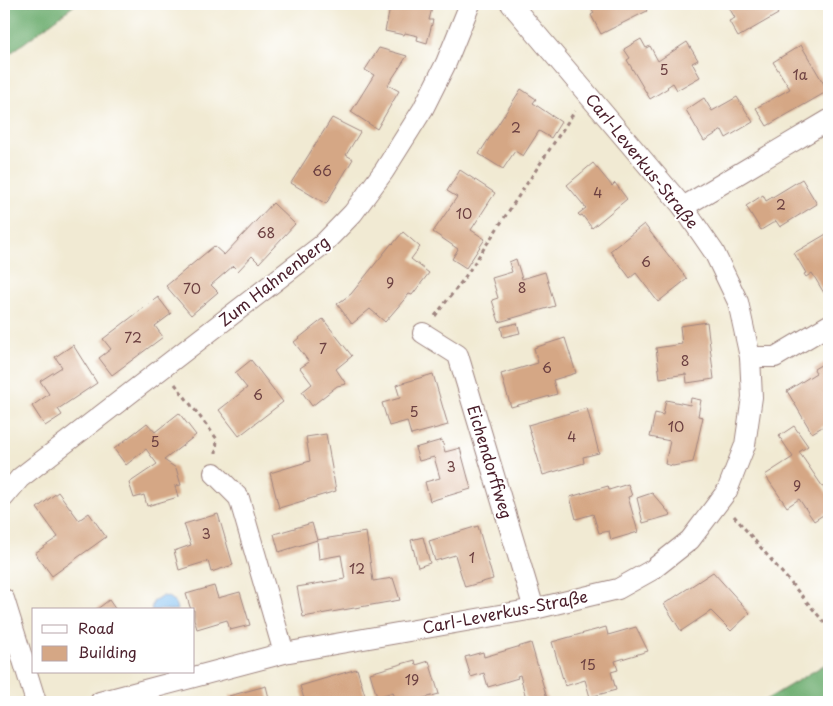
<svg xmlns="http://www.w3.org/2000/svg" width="833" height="706" font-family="'Playpen Sans',sans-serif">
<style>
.forest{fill:#6faf72;stroke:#5c674e}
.water{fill:#7abcf0;stroke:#626e8e}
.building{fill:#d5a785}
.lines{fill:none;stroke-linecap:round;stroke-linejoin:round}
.minor-casing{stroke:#9e847f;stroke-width:22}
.path{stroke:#9e847f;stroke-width:3;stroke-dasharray:4 4;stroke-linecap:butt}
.minor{stroke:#fff;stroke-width:20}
.labels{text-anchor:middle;stroke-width:4;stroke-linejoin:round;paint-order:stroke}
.number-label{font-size:14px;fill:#6d4142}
.street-label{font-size:16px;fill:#4a1f2b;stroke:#fff}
</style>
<rect width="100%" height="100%" fill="#fff"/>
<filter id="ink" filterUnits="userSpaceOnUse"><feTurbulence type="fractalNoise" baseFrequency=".02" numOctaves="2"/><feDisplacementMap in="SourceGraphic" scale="10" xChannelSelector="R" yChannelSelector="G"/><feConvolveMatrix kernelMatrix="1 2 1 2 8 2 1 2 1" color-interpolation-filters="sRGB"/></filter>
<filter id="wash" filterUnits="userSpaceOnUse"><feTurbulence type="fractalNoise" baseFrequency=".0096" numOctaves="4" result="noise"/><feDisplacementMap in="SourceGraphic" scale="20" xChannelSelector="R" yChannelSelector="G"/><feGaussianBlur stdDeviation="1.12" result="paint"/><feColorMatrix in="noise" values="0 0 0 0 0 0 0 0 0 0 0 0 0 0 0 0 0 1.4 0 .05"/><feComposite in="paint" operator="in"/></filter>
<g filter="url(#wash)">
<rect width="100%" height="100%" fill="#f1ead3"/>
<g class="forest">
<polygon points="4,4 76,4 4,58"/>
<polygon points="829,662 829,702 762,702"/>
</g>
<path class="water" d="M163,596c8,1 13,6 14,14h-26l2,-8z"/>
<g id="blocks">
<g class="building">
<polygon points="391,4 433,4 429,20 433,20 427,43 417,40 418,36 405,33 404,35 385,31"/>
<polygon points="589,4 643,4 647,11 601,34 591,15 594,13"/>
<polygon points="727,4 772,4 778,14 738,37 729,21 735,18"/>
<polygon points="641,39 646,48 650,46 658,61 687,42 698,60 692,63 700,77 677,90 673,83 667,87 668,88 650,99 627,60 630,58 624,49"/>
<polygon points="801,45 828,91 767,126 756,108 790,89 773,62"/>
<polygon points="379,48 407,56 388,85 399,91 377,129 351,112 374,75 365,70"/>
<polygon points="521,89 536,99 533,103 561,122 551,138 539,131 523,156 515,151 503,169 479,154"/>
<polygon points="737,97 753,122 726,138 722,130 704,141 686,110 704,98 712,111"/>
<polygon points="332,118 360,132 346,155 353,159 326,204 291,183"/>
<polygon points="593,163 612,186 615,183 627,199 592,228 582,215 580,216 578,214 586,208 567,185"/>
<polygon points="460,170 495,193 471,230 485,239 466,268 452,259 458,249 433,232 457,197 447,191"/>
<polygon points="802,179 817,204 780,227 776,221 761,230 746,206 763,195 766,201"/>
<polygon points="273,203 295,224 259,263 252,256 238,271 233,266 211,285 218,292 191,315 166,286 214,246 224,255"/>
<polygon points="644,224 687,279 658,302 636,273 630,278 610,251"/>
<polygon points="403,232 420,247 411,259 429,273 412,295 409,294 385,322 370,309 352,324 337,304 351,294 392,243 393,244"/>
<polygon points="828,233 829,290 824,293 812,273 806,277 804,274 806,273 794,253"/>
<polygon points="516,259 522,279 545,272 555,306 499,322 492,300 498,298 492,278 512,272 509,262"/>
<polygon points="158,297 171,314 155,326 163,337 112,375 99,358 111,349 103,339"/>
<polygon points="323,319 352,356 336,369 346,384 337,386 312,406 302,392 312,384 300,368 309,362 294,342"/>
<polygon points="707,322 714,379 687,383 686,374 660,378 656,348 682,344 680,326"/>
<polygon points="517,323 520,333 503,337 501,327"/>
<polygon points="565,338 576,373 553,380 557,394 511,407 501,374 538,363 534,348"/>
<polygon points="73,345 97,383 58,409 62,415 45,426 32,406 49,394 40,381 62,367 55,357"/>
<polygon points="251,360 283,402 239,436 219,410 247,388 235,373"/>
<polygon points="829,360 829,423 812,433 787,391 816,373 814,369"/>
<polygon points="433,374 448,425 411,435 407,421 389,426 382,403 400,398 396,385"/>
<polygon points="691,398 701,400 698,416 703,417 693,462 673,466 665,464 670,441 650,437 655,413 663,415 666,400 690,405"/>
<polygon points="587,408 599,453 583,457 584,463 543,475 528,425"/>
<polygon points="179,413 196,435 164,460 176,468 181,485 175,486 178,497 147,506 144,495 134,498 129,483 157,464 146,449 126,465 114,449 147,423 155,432"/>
<polygon points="794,426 808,446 799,452 829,496 829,511 814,521 799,499 787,507 765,475 793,457 779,436"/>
<polygon points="326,434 336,491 279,508 270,473 310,461 306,437"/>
<polygon points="442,440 445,452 460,448 471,489 430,501 425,482 440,478 434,457 419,461 415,448"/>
<polygon points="628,484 632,496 628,497 638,532 611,540 609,531 599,533 593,514 576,519 570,497 608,486 609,490"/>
<polygon points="58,492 79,520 89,513 106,537 52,576 35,553 58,537 37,508"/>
<polygon points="652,493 671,515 643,523 637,498"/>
<polygon points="218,514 233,565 211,572 208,561 179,570 174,551 191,545 184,524"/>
<polygon points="312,523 317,540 279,552 274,534"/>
<polygon points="478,526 493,579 465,587 455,555 435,561 429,541"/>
<polygon points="366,532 373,581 393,578 400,600 303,617 297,587 345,579 341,555 319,559 317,540"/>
<polygon points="423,537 430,563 418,567 411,540"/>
<polygon points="713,572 750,613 731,631 711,611 681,631 664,604"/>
<polygon points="214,586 218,598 240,592 250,625 230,630 227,620 197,629 194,619 194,610 191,610 186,594"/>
<polygon points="109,600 116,610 96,610"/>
<polygon points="606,627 608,635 636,627 648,651 615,661 618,670 611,672 616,690 590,697 585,680 565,686 552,642"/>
<polygon points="531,643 548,702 527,702 520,675 517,676 518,678 488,687 484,673 471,677 465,657 483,652 484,657"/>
<polygon points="415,660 416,665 429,661 439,694 410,702 396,702 393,692 377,697 370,673"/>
<polygon points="357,669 367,702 305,702 300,686"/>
<polygon points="266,686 270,702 231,702 229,696"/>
</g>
</g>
</g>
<g filter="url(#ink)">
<use href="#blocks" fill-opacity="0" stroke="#9e847f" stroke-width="1"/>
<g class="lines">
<g class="minor-casing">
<g id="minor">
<polyline points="683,207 829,120"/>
<polyline points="423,333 458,355 534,609"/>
<polyline points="750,357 775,357 829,325"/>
<polyline points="214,473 239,498 284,653"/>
<polyline points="4,497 20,478 322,245 353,213 384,171 423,109 446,63 470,4"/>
<polyline points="4,599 36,702"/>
<polyline points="100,702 284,653 534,609 618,589 652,570 690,540 727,491 745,445 752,397 750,357 738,302 714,252 683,207 511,4"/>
</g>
</g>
<g class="path">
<polyline points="435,316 463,280 575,111"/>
<polyline points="175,384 217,439 216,453"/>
<polyline points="734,516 829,628"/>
</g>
<use href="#minor" class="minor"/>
</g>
</g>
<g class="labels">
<g class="number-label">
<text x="664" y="75">5</text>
<text x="800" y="80">1a</text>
<text x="516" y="133">2</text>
<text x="322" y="176">66</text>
<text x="598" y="198">4</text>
<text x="781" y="210">2</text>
<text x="464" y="219">10</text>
<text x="266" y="238">68</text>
<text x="646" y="267">6</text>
<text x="390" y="288">9</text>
<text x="522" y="293">8</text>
<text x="192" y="294">70</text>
<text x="133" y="343">72</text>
<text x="323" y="354">7</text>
<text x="685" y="366">8</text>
<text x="547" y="373">6</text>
<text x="258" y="400">6</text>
<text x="414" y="417">5</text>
<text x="676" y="432">10</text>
<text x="572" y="442">4</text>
<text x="155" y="447">5</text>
<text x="451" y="472">3</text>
<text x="797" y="491">9</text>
<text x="206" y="539">3</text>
<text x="472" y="563">1</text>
<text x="357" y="574">12</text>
<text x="588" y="670">15</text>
<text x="412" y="685">19</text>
</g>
<g class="street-label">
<text transform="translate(642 161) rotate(51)" y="6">Carl-Leverkus-Straße</text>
<text transform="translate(274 281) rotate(-38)" y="6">Zum Hahnenberg</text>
<text transform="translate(490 462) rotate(73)" y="6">Eichendorffweg</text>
<text transform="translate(505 612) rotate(-11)" y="6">Carl-Leverkus-Straße</text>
</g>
</g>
<rect width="833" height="706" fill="none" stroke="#fff" stroke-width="20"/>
<rect x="32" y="608" width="162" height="65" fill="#ffffff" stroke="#b7a5aa"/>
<rect x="42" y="625" width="25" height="8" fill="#ffffff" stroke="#b7a5aa"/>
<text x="78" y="634" font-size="15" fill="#4a1f2b">Road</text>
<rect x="42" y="646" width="25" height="15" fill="#d5a785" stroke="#b7a5aa"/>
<text x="78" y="658" font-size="15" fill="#4a1f2b">Building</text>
</svg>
